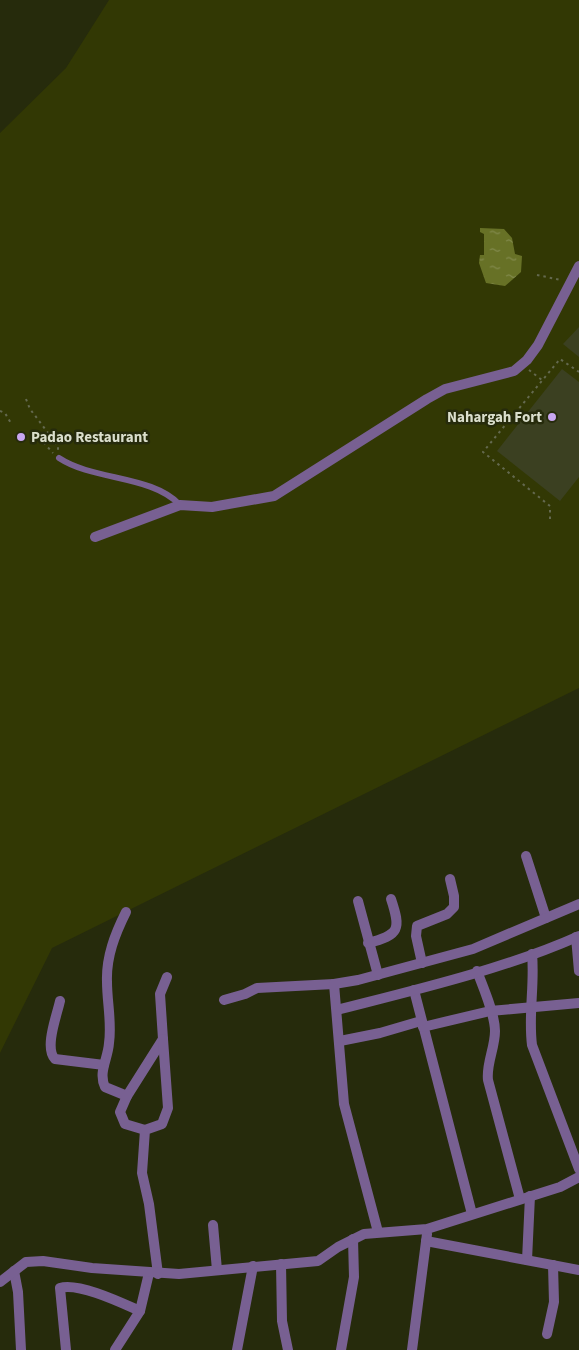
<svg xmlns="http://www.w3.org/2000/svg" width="579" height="1350" font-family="'Source Sans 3',sans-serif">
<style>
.grass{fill:#323804}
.water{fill:url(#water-ripples)}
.building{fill:#3b4021}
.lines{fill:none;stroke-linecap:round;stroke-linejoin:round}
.path{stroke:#64694f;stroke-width:2;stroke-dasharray:2.5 4;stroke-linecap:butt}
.service{stroke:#786092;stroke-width:6}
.minor{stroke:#786092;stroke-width:10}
.tertiary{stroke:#786092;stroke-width:10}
.poi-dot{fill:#c8a6ef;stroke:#262b0c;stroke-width:2}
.labels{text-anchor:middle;stroke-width:5;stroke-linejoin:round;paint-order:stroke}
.poi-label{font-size:15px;font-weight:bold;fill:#dadecc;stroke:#262b0c;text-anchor:end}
</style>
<defs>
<pattern id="water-ripples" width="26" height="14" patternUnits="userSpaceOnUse" patternTransform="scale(1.25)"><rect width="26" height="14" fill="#677126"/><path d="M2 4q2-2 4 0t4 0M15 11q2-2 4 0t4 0" fill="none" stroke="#838b4e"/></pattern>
</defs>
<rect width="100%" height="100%" fill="#262b0c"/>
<polygon class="grass" points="109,0 579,0 579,688 52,948 0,1053 0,133 66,68"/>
<polygon class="water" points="480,228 504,229 512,238 515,254 522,256 521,272 505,286 486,283 479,263 480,255 484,255 484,234 480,232"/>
<g class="building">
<polygon points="579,327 579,357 563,344"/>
<polygon points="562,369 579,382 579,477 560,501 497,451"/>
</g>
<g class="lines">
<g class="path">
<polyline points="537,275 561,280"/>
<polyline points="529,370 542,380"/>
<polyline points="26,399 30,409 58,446 58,450"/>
<polyline points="0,411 5,413 12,425"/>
<polyline points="35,433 53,453"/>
<polyline points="550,519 550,506 483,452 560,359 579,372"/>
</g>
<path class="service" d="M59,458c35,23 93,17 121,47"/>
<g class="minor">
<polyline points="95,537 180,505 212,507 274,496 427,399 445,389 514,371 527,360 538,345 579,266"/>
<polyline points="526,856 546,918"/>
<polyline points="358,901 378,975"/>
<path d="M126,912c-11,22 -20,45 -19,70 0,20 5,41 2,61 -1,16 -11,29 -4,44l22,9"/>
<polyline points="576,937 579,971"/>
<path d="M368,943c32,-8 33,-14 23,-44"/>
<path d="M532,954c3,30 -4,60 0,91l47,124"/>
<polyline points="422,963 416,936 417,926 447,914 454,907 454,896 450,879"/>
<path d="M477,971c6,16 18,43 18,60 0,17 -9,33 -7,49l32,119"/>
<polyline points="414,990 472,1214"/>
<polyline points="224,1000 245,994 257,988 334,984"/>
<path d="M60,1001c-3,14 -16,47 -5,58l49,6"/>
<path d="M337,1010c78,-20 168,-41 242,-74"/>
<polyline points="423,1027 490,1011 579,1003"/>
<polyline points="340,1041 380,1033 421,1021"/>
<polyline points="145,1130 125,1124 120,1112 127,1096 163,1039 160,994 167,977"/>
<polyline points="213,1225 217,1270"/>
<polyline points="378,1232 344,1104 334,984 358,980 473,949 579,904"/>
<polyline points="426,1241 579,1270"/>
<polyline points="527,1260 530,1196"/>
<polyline points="281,1264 282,1321 288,1350"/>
<polyline points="14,1271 18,1292 21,1350"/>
<polyline points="158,1274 149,1204 142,1173 145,1130 162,1124 168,1108 163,1039"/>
<polyline points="547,1334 554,1302 553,1265"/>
<path d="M66,1350l-6,-62c18,-6 62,15 80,23"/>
<polyline points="115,1350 140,1311 149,1273"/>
<polyline points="237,1350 253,1266"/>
<polyline points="341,1350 354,1277 353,1239"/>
<polyline points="412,1350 427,1234"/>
</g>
<polyline class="tertiary" points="0,1282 26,1262 43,1261 92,1268 179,1274 318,1261 338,1247 364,1234 427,1229 560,1187 579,1177"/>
</g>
<g class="poi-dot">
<circle cx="552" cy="417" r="5"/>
<circle cx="21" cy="437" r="5"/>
</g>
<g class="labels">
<g class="poi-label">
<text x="542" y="422">Nahargah Fort</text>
<text x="31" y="442" text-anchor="start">Padao Restaurant</text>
</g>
</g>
</svg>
